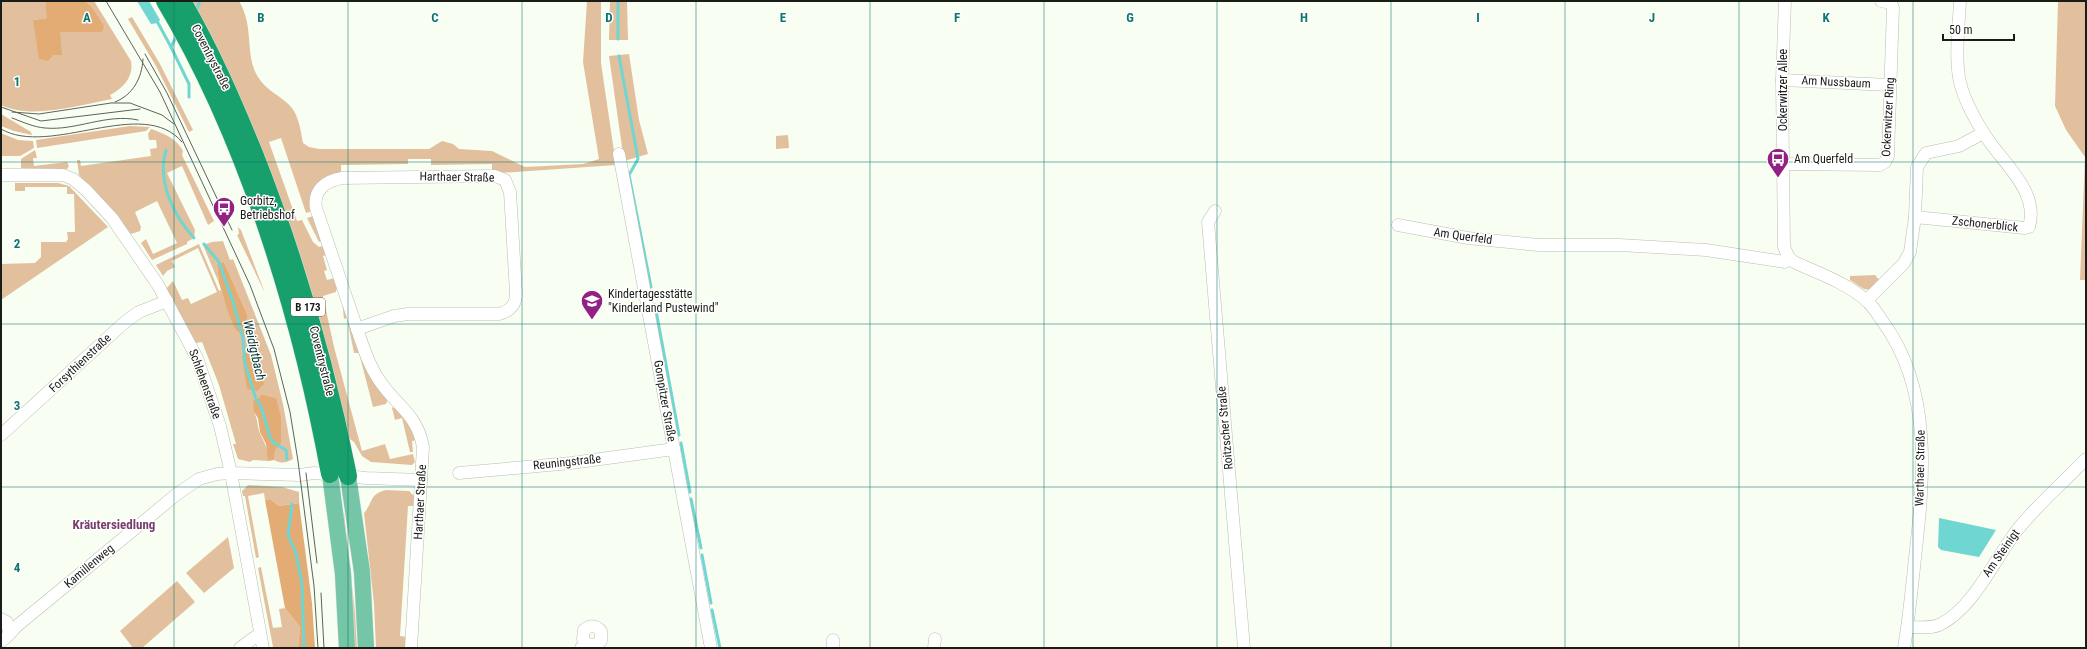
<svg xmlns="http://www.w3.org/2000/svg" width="2087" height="649" font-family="'Roboto Condensed',sans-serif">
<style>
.green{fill:#e2c09e}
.forest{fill:#e2ac74}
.water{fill:#6fd6d1}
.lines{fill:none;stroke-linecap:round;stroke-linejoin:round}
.stream{stroke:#6fd6d1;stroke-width:3}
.minor-casing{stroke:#b8beb3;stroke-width:13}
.major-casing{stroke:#dfdfdf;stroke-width:17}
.highway-casing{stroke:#dfdfdf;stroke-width:19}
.minor{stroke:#fff;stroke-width:12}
.major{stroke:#74c6a6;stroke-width:16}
.highway{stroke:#17a06b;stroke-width:18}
.tram{stroke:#5f625b;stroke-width:1}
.grid{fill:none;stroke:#0f766e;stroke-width:1;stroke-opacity:0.55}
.labels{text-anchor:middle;stroke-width:3;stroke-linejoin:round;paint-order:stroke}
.shield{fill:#fff;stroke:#5f605d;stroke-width:1}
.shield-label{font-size:11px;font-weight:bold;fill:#1a1c18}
.street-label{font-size:12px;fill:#1a1c18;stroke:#fff}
.poi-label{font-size:12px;fill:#1a1c18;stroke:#fff;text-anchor:start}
.water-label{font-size:13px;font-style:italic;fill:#003331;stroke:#fff}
.neighbourhood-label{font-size:13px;font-weight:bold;fill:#773f6d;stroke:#fff}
.grid-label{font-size:13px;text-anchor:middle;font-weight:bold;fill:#0f766e;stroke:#fff;stroke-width:3;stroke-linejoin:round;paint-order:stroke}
</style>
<rect width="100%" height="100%" fill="#f8fef1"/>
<g class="green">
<path d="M1,1h44l3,17 -15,2 27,12h42l-11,-26 -6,-5h9l37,60c3,15 -7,27 -21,34l2,4c-33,6 -80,21 -111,6z"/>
<path d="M188,1h51c16,27 5,53 19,76 8,14 24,19 34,31 7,9 9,24 11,35l6,4 10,2h110l13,-8 11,3 6,5 33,2 33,16 58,-3 16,-5 -16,-97 4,-61h14v62l15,102 -116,8 -8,-2v-7l-61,1v-6h-23v5l-67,1v8l-8,1 -21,37 -6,2 -25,-75 -12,4 28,79 5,-1 11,22 6,5 4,-1 3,9 -3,1 4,14 -3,1 3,9 8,-2 3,11 -2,1v2l-13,4 11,51 28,104 23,-7 5,15 23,-5 2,8 -3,3 -41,-3 -9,-6 -8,-14 -8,-6z"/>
<polygon points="610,1 627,1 628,40 609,40"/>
<polygon points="2058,1 2086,1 2086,280 2080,280 2085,157 2066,130 2055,106"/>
<polygon points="132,17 160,64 193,130 189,132 156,66 128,19"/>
<polygon points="629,54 639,120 648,154 624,161 609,56"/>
<polygon points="1,114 31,132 32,135 14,131 1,126"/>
<polygon points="130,126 150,127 146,131 37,148 36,140"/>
<path d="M151,129c14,5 25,9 32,22l-1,4 32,66 -6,4 -26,-59 -15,7 28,57 -1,8 -7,4v2l-35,16 -11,-17 5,-4 7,15 24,-11 -20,-42 -22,11 6,15 -1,4 -9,3 -52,-59 -2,-15h3l1,6 70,-10 -1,-7 7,-1 -1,-8h-7l-1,-6z"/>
<polygon points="1,133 18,140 33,141 34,148 20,156 1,156"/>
<polygon points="788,135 789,148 776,149 776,136"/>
<polygon points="35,150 37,158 33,158 34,166 67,162 69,166 67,169 21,168 21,159"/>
<polygon points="15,183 58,183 69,186 108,227 1,300 1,264 35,263 41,257 41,242 66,242 68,239 67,232 75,232 74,194 67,194 67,187 25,187 25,191 15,191"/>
<polygon points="313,216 322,241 319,242 307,218"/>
<polygon points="238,227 241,230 265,293 237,235 239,234"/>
<path d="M223,241l7,19 3,-1 38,96 12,49 10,55c-7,4 -11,5 -19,1l2,-62 -14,-4 -8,18c4,7 3,14 6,21 4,10 9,16 8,28l-15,-1 -3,2 -12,-3 -5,-15h3l-17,-59 -17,-43 -6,1 -30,-54 7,-8 9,19 6,-2 3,6 26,-12 -19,-44 -26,13 3,6 -8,4 -4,5 -7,-11 43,-21 20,47 2,-1 14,39 5,3 7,-18 -23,-52 -7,2 2,19 -16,-38 9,-3z"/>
<polygon points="1875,275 1880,281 1871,290 1864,289 1850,280 1850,276"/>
<polygon points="342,300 388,398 386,404 373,407 359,353 354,353 347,318 344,319"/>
<polygon points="395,406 411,424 418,440 412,441 413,452 410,452 402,418 395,420 392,408"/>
<polygon points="248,485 282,487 299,492 299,503 279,506 270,499 265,500 264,493 248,496 259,557 256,558 245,496 243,496 242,491"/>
<path d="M386,490l23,1 5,5v10h-6l-8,130 7,1 -1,11h-30l-2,-44 -10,-91c9,-10 5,-19 22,-23z"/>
<polygon points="344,513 355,613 357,648 353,648 341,514"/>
<polygon points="228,537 234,568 204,593 186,573"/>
<polygon points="261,567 273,628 282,627 279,609 285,608 300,627 298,648 268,648 273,647 258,568"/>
<polygon points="177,581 195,602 142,648 133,648 120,631"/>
</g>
<g class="forest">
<polygon points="45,1 85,1 91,6 104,26 102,32 60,32 62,55 53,55 48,61 39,59 33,20 47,18"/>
<polygon points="224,262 247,314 247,333 243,336 235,329 229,315 219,283 217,264"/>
<polygon points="247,351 256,352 260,355 261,363 259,368 264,384 257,391 247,389 242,356"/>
<polygon points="262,394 276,398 281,417 281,443 275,450 274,460 268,461 266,444 260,432 258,418 254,412 253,401 259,398"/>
<polygon points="270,499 279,506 299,503 312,603 315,648 298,648 300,627 285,608 265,500"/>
</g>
<g class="water">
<polygon points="137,1 149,1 160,20 158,23 151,24"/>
<polygon points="1939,518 1996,530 1979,557 1941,550 1938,547"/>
</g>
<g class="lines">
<g class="stream">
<polyline points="196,11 200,1"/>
<polyline points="158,23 171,47"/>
<polyline points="176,37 171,47 189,84 189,97"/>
<polyline points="618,39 618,1"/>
<polyline points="619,56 638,159 629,175 651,287"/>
<path d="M166,150c-9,31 7,65 28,88"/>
<polyline points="204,244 219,262 234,305 243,339 245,364 256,399 261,406 270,437 274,443 286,450 287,459"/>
<polyline points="655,305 679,435"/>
<polyline points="681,443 690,492"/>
<polyline points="691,499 701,548"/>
<polyline points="292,504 288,535 296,553 302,583 304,648"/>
<polyline points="702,555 711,603"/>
<polyline points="712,610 720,648"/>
</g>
<g class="minor-casing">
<g id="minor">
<path d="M1785,1l-3,79 2,167 5,11 5,4c24,11 52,21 72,38 7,6 12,15 17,22 50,68 41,157 32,236 -3,30 -6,60 -11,90"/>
<polyline points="1782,80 1890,85"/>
<polyline points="619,154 711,648"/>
<polyline points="1783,164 1880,165 1885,162 1888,156 1893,8 1891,3 1881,1"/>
<polyline points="1,175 63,175 73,179 86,190 112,218 158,285 197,358 220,426 231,473 263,648"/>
<path d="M495,176l10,4 5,12 6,101c0,12 -6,18 -17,21h-91l-14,2 -37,13 -41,-121c-3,-18 9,-27 26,-30z"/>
<polyline points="1215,211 1208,222 1244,648"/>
<polyline points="1915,217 1917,167 1926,153 1959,146 1983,133"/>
<polyline points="1398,225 1468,238 1538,245 1619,245 1706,250 1785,262 1789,258"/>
<path d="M1866,301l38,-38 6,-11 5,-35 110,11 4,-1c11,-37 -29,-66 -46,-95 -10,-16 -21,-36 -24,-55 -4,-23 0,-53 1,-76"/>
<path d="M357,329c6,17 11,35 22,51 17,26 38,33 44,67l-12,201"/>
<polyline points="1,435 125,322 139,312 167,301"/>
<polyline points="459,473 571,463 674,449"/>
<polyline points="1,619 7,622 9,632"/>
<path d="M1908,627c10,0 24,2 33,-3 34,-18 54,-66 77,-95 20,-25 46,-47 68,-70"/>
<polyline points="833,640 833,648"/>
<path d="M1,641c7,-3 11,-11 17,-16l159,-131 22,-15 18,-5 14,-1 69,2 14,-2 52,5 55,2"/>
<polyline points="240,648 255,637 260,636"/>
<path d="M581,648l6,-4 9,1 5,-4v-10c-5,-6 -11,-6 -17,-1l-1,9 4,5"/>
<polyline points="934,648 935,639"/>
</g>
</g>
<g class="major-casing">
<g id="major">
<polyline points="330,474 343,574 347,648"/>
<polyline points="348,476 362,572 366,648"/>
</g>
</g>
<g class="highway-casing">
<g id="highway">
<path d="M165,1c83,139 136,315 165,473"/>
<path d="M182,1c28,48 50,99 71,150 42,106 73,214 95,325"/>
</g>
</g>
<use href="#minor" class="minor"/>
<use href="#major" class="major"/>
<use href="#highway" class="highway"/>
<g class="tram">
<polyline points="106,1 160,92 250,285 274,349 290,412 298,461 314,586 318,648"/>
<polyline points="145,54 167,93 232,230"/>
<path d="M115,102c18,-7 27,-24 28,-43"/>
<polyline points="1,107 41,121 140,109"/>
<polyline points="12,112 39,114 111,103 130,103 162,115 174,124"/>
<path d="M12,118c11,4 21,9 33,10 31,3 62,-15 93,-8"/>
<path d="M1,129c49,29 142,-34 181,13"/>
<polyline points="306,473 317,563"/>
<polyline points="321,593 324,648"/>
</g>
</g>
<path class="grid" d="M174,1v647M348,1v647M522,1v647M696,1v647M870,1v647M1044,1v647M1217,1v647M1391,1v647M1565,1v647M1739,1v647M1913,1v647M1,162h2085M1,324h2085M1,487h2085"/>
<defs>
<g id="bus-pin" transform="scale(1.15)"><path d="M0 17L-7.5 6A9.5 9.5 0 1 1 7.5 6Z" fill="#912283" stroke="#fff"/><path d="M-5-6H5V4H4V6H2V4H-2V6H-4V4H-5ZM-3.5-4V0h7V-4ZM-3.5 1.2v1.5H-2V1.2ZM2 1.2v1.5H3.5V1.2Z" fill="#fff"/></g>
<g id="school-pin" transform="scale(1.15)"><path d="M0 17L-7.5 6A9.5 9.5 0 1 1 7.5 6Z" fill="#912283" stroke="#fff"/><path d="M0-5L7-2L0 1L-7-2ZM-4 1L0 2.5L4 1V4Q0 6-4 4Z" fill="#fff"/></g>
</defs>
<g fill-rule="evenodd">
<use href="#bus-pin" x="1778" y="159"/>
<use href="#bus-pin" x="224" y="208"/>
<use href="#school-pin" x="592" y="301"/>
</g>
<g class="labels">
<rect class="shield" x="291" y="298" width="34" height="18" rx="3"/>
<g class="shield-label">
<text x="308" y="311">B 173</text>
</g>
<g class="street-label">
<text transform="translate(211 57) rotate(63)" y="4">Coventrystraße</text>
<text transform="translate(1836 82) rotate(3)" y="4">Am Nussbaum</text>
<text transform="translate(1783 90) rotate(-90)" y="4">Ockerwitzer Allee</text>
<text transform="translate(1888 117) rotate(-87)" y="4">Ockerwitzer Ring</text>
<text transform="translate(457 177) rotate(1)" y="4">Harthaer Straße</text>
<text transform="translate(1985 224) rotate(6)" y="4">Zschonerblick</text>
<text transform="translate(1463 236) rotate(8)" y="4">Am Querfeld</text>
<text transform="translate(322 361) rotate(76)" y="4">Coventrystraße</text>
<text transform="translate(80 363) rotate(-43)" y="4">Forsythienstraße</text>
<text transform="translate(205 384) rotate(70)" y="4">Schlehenstraße</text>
<text transform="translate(665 401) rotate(80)" y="4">Gompitzer Straße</text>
<text transform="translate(1225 428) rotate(-95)" y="4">Roitzscher Straße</text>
<text transform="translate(567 462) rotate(-6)" y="4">Reuningstraße</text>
<text transform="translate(1920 468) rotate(-89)" y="4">Warthaer Straße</text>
<text transform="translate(420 502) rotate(-87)" y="4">Harthaer Straße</text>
<text transform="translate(2001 553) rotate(-55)" y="4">Am Steinigt</text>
<text transform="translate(89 566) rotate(-40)" y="4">Kamillenweg</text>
</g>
<g class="poi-label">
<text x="1794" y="163">Am Querfeld</text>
<text x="240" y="205">Gorbitz,<tspan x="240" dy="14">Betriebshof</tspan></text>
<text x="608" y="298">Kindertagesstätte<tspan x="608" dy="14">"Kinderland Pustewind"</tspan></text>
</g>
<g class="water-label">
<text transform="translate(255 350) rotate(77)" y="5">Weidigtbach</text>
</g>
<g class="neighbourhood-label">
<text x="114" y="529">Kräutersiedlung</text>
</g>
</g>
<g class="grid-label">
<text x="87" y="22">A</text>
<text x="261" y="22">B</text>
<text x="435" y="22">C</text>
<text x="609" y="22">D</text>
<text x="783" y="22">E</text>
<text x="957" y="22">F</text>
<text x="1130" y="22">G</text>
<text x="1304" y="22">H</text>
<text x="1478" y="22">I</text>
<text x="1652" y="22">J</text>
<text x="1826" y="22">K</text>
<text x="17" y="86">1</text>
<text x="17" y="248">2</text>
<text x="17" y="410">3</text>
<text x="17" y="572">4</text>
</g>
<rect width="2087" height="649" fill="none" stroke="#1a1c18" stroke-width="4"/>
<path d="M1943 34v6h71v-6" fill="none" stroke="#1a1c18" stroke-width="2"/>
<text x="1949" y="34" font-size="12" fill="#1a1c18" stroke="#ffffff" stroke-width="3" paint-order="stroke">50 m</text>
</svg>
